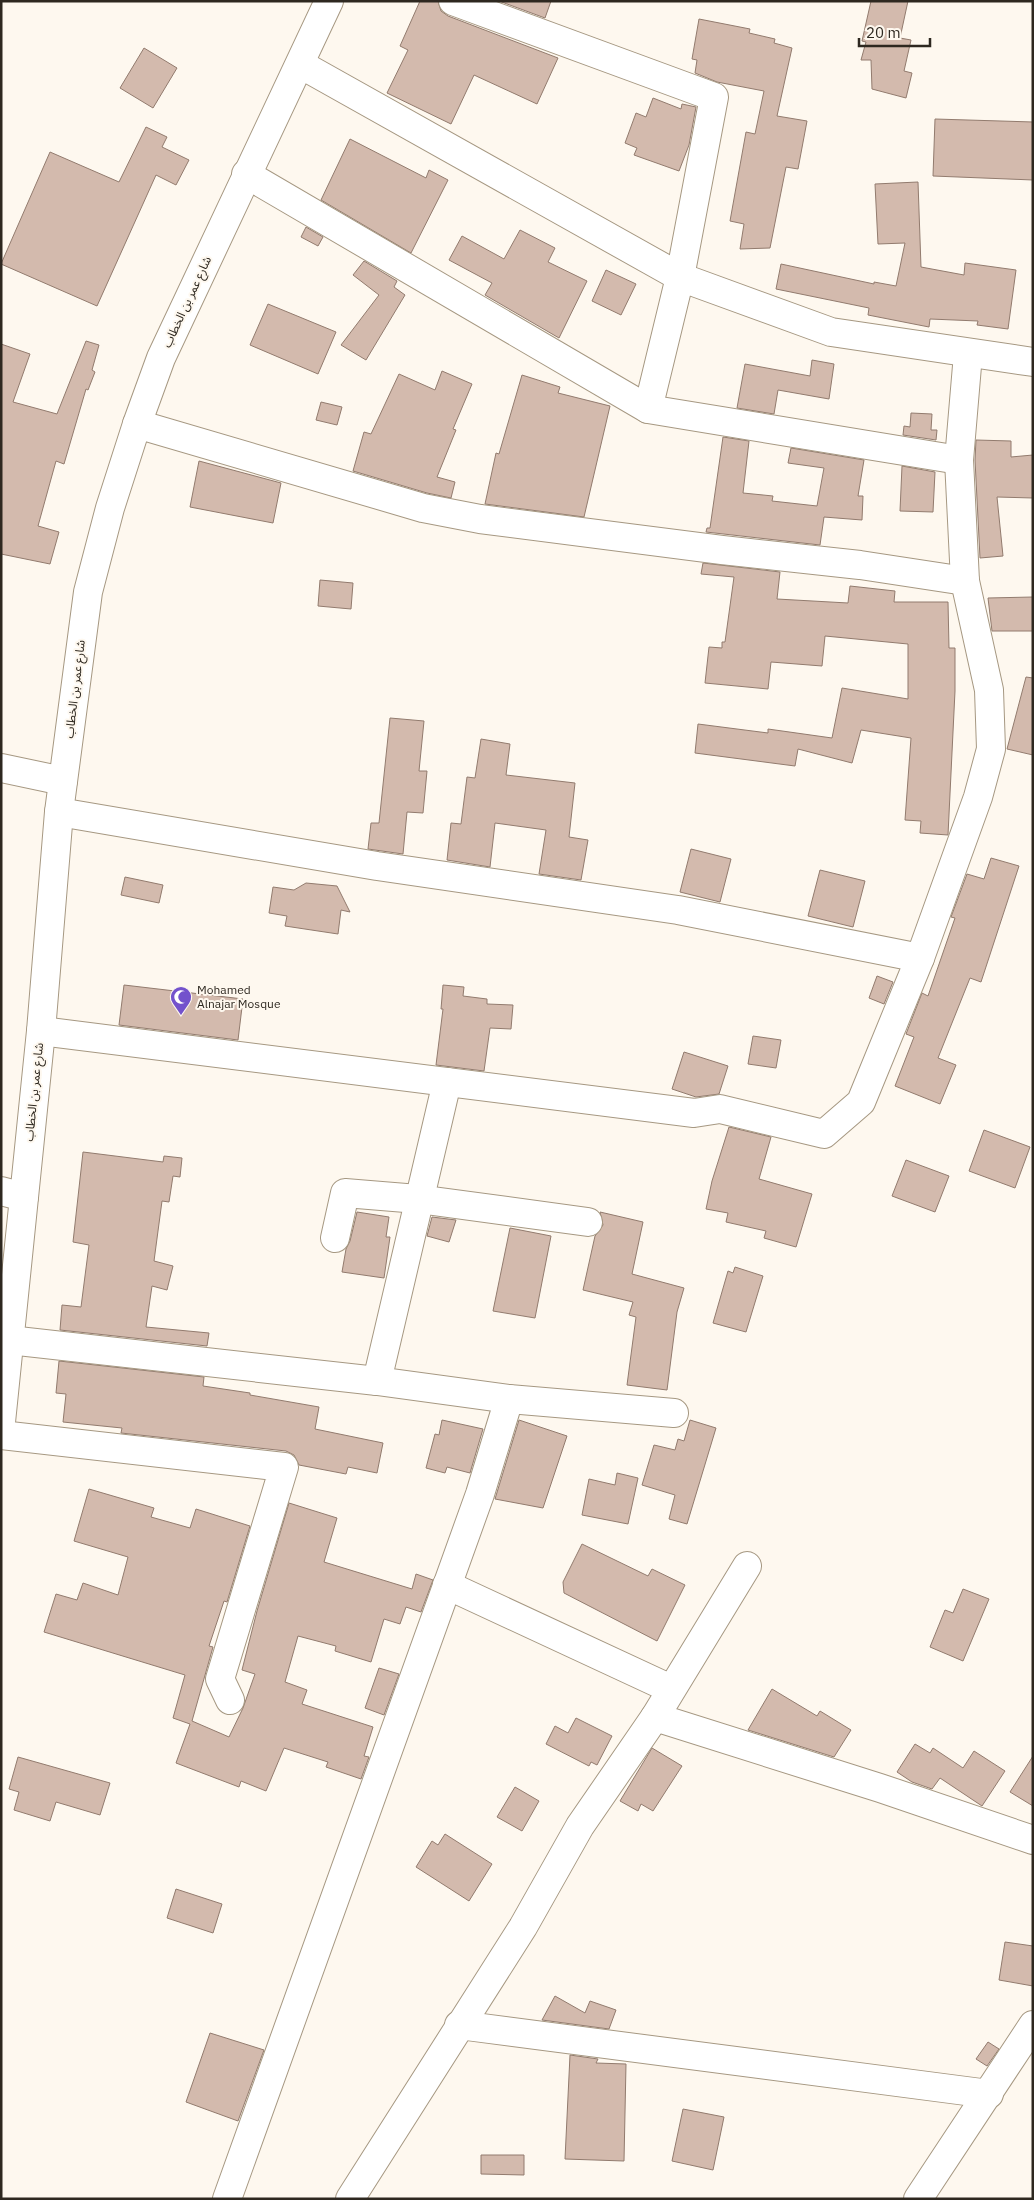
<svg xmlns="http://www.w3.org/2000/svg" width="1034" height="2200" font-family="'IBM Plex Sans','Noto Sans Arabic',sans-serif">
<style>
.building{fill:#d3baad;stroke:#927b6e}
.lines{fill:none;stroke-linecap:round;stroke-linejoin:round}
.minor-casing{stroke:#a69882;stroke-width:30}
.major-casing{stroke:#a69882;stroke-width:30}
.minor{stroke:#fff;stroke-width:28}
.major{stroke:#fff;stroke-width:28}
.labels{text-anchor:middle;stroke-width:4;stroke-linejoin:round;paint-order:stroke}
.street-label{font-size:12px;fill:#2e2820;stroke:#fef8ef}
.poi-label{font-size:12px;fill:#2e2820;stroke:#fef8ef;text-anchor:start}
</style>
<rect width="100%" height="100%" fill="#fef8ef"/>
<g class="building">
<polygon points="420,1 438,1 441,11 448,16 558,58 537,104 474,75 451,124 387,93 408,50 400,46"/>
<polygon points="499,1 551,1 545,18"/>
<polygon points="871,1 908,1 900,38 911,40 904,71 912,73 906,98 872,89 871,60 861,60 866,42 862,41"/>
<polygon points="699,19 750,29 749,33 775,39 774,43 792,48 777,116 807,121 798,169 786,167 770,248 740,249 744,224 730,221 746,132 755,134 764,91 717,82 695,73 697,60 692,59"/>
<polygon points="144,48 177,68 153,108 120,88"/>
<polygon points="653,98 681,109 682,104 696,107 689,145 679,171 634,155 637,148 625,143 636,113 646,117"/>
<polygon points="935,119 1033,122 1033,180 933,176"/>
<polygon points="146,127 167,137 162,147 189,160 176,185 156,175 97,306 1,264 50,152 119,182"/>
<polygon points="350,139 426,178 429,170 448,180 411,253 321,200"/>
<polygon points="918,182 921,267 964,275 965,263 1016,270 1008,329 977,325 978,321 930,319 929,327 868,315 869,308 776,289 781,264 874,284 874,282 896,286 905,243 878,244 875,184"/>
<polygon points="306,227 323,237 318,246 301,237"/>
<polygon points="520,230 555,248 548,262 587,281 559,338 485,295 492,283 449,260 462,236 504,259"/>
<polygon points="364,261 397,281 394,287 405,295 366,360 341,345 379,295 353,275"/>
<polygon points="606,270 636,284 621,315 592,301"/>
<polygon points="268,304 336,332 318,374 250,345"/>
<polygon points="86,341 99,345 92,370 95,372 88,390 86,389 64,464 56,461 38,526 59,532 50,564 1,554 1,344 30,354 13,402 57,414"/>
<polygon points="812,360 834,364 829,399 778,390 774,414 737,408 745,364 810,376"/>
<polygon points="442,371 472,384 453,429 456,430 437,477 455,482 451,498 427,493 353,471 364,432 371,434 399,374 435,390"/>
<polygon points="522,375 560,387 558,393 610,406 584,517 485,504 496,453 499,454"/>
<polygon points="321,402 342,407 337,425 316,420"/>
<polygon points="911,413 932,414 931,430 937,430 936,440 903,435 904,426 910,427"/>
<polygon points="723,437 749,441 743,493 773,496 772,501 817,506 824,468 788,463 791,448 864,460 858,496 863,496 862,520 824,517 820,545 706,532 707,528 710,528"/>
<polygon points="976,440 1011,441 1011,457 1033,455 1033,498 997,497 1003,556 980,558 975,460"/>
<polygon points="199,461 281,483 273,523 190,507"/>
<polygon points="902,466 935,472 933,512 900,511"/>
<polygon points="703,563 780,572 777,599 848,603 850,586 895,591 894,602 948,602 949,648 955,648 955,691 948,835 920,833 921,821 905,820 911,738 861,730 852,763 798,749 795,766 695,753 698,724 768,733 768,729 832,738 842,688 908,699 908,644 825,636 822,666 771,662 768,689 705,683 709,647 722,648 722,642 725,642 734,577 701,574"/>
<polygon points="320,580 353,583 351,609 318,606"/>
<polygon points="1033,597 1033,631 992,631 988,598"/>
<polygon points="1026,677 1033,678 1033,755 1007,749"/>
<polygon points="390,718 424,721 419,771 427,771 423,813 407,812 403,854 368,849 371,823 379,823"/>
<polygon points="481,739 510,744 506,775 575,783 569,837 588,840 581,880 539,874 546,830 495,823 490,867 447,860 451,823 461,824 467,777 475,778"/>
<polygon points="691,849 731,859 720,902 680,892"/>
<polygon points="991,858 1019,866 981,982 970,978 938,1058 956,1065 940,1104 895,1086 914,1037 906,1034 922,993 928,996 955,918 951,917 967,874 984,879"/>
<polygon points="820,870 865,881 853,927 808,916"/>
<polygon points="125,877 163,885 159,903 121,895"/>
<polygon points="306,883 337,886 350,912 341,910 338,934 285,926 287,916 269,913 273,887 294,890"/>
<polygon points="877,976 893,982 884,1004 869,998"/>
<polygon points="124,985 243,999 238,1040 119,1025"/>
<polygon points="443,985 464,987 463,996 487,999 487,1004 513,1005 511,1029 490,1028 484,1071 436,1065 443,1009 441,1009"/>
<polygon points="753,1036 781,1040 776,1068 748,1064"/>
<polygon points="684,1052 728,1066 719,1094 696,1097 672,1089"/>
<polygon points="729,1127 771,1137 759,1179 812,1194 796,1247 764,1238 766,1231 726,1222 728,1213 706,1209 712,1181"/>
<polygon points="984,1130 1030,1147 1015,1188 969,1171"/>
<polygon points="83,1152 163,1162 164,1156 182,1158 180,1177 173,1176 169,1202 162,1201 154,1261 173,1266 167,1290 152,1286 146,1327 209,1333 207,1346 60,1330 62,1305 81,1307 89,1245 73,1242"/>
<polygon points="906,1160 949,1176 935,1212 892,1196"/>
<polygon points="357,1212 389,1217 386,1237 390,1237 384,1278 342,1272 346,1249 350,1241"/>
<polygon points="600,1212 643,1222 632,1274 684,1288 677,1312 667,1390 627,1385 636,1317 629,1315 633,1302 583,1290 595,1236 603,1225"/>
<polygon points="432,1217 456,1220 449,1242 427,1236"/>
<polygon points="510,1228 551,1236 535,1318 493,1311"/>
<polygon points="735,1267 763,1276 746,1332 713,1323 728,1271 733,1273"/>
<polygon points="59,1361 204,1377 203,1386 250,1393 250,1395 319,1407 315,1429 383,1443 377,1473 348,1467 346,1474 299,1465 294,1455 286,1451 121,1433 122,1428 63,1422 66,1394 56,1393"/>
<polygon points="442,1420 483,1429 470,1473 447,1467 445,1473 426,1468 435,1434 439,1435"/>
<polygon points="519,1420 567,1436 543,1508 495,1499"/>
<polygon points="690,1420 716,1428 687,1524 669,1519 675,1495 642,1485 654,1445 675,1450 678,1439 684,1441"/>
<polygon points="617,1473 638,1478 628,1524 582,1515 589,1479 615,1485"/>
<polygon points="89,1489 154,1508 151,1517 190,1528 196,1509 250,1526 227,1602 224,1601 209,1646 213,1647 192,1721 229,1737 243,1708 255,1674 242,1670 257,1611 289,1503 337,1518 324,1562 412,1589 416,1574 433,1580 421,1612 406,1607 400,1624 384,1619 371,1662 335,1651 336,1646 298,1636 285,1682 307,1690 302,1704 373,1727 364,1756 369,1757 361,1779 326,1767 328,1762 284,1748 266,1791 241,1781 239,1787 176,1763 190,1724 173,1718 185,1675 44,1632 56,1594 77,1600 83,1583 118,1595 128,1557 74,1541"/>
<polygon points="582,1544 648,1576 652,1569 685,1585 657,1641 564,1593 563,1582"/>
<polygon points="963,1589 989,1599 963,1661 930,1647 945,1610 953,1613"/>
<polygon points="379,1668 399,1674 384,1715 365,1708"/>
<polygon points="772,1689 817,1716 820,1711 851,1730 834,1757 748,1730"/>
<polygon points="576,1718 612,1736 597,1765 591,1762 589,1766 546,1744 555,1726 568,1733"/>
<polygon points="915,1744 930,1753 933,1748 963,1768 974,1751 1005,1771 982,1806 940,1778 932,1789 912,1782 897,1772"/>
<polygon points="652,1748 682,1766 653,1811 641,1804 638,1811 620,1801"/>
<polygon points="1033,1756 1033,1806 1010,1792"/>
<polygon points="18,1757 110,1783 100,1815 56,1802 50,1821 14,1810 19,1792 9,1789"/>
<polygon points="515,1787 539,1801 522,1831 497,1817"/>
<polygon points="445,1834 492,1864 469,1901 416,1867 432,1841 438,1845"/>
<polygon points="176,1889 222,1904 213,1933 167,1918"/>
<polygon points="1005,1942 1033,1946 1033,1986 999,1980"/>
<polygon points="555,1996 585,2013 590,2001 616,2010 609,2029 542,2020"/>
<polygon points="210,2033 264,2050 238,2121 186,2102"/>
<polygon points="988,2042 999,2049 987,2066 976,2059"/>
<polygon points="570,2055 598,2059 596,2063 626,2064 624,2161 565,2159"/>
<polygon points="683,2109 724,2117 713,2170 672,2161"/>
<polygon points="481,2155 524,2155 524,2175 481,2174"/>
</g>
<g class="lines">
<g class="minor-casing">
<g id="minor">
<polyline points="453,1 714,97 680,277 831,332 1033,362"/>
<polyline points="300,64 680,277 648,409"/>
<polyline points="246,174 648,409 959,460"/>
<polyline points="137,424 423,508 480,519 722,550 860,565 965,581"/>
<polyline points="1,768 63,781"/>
<polyline points="59,812 377,866 678,910 920,958"/>
<polyline points="41,1031 694,1113 720,1109 824,1134 861,1102 920,958 978,797 991,749 989,690 965,581 959,460 968,354"/>
<polyline points="1,1191 24,1197"/>
<polyline points="335,1238 345,1193 418,1199 588,1222"/>
<polyline points="9,1340 377,1381 509,1399 674,1413"/>
<polyline points="377,1381 447,1082"/>
<polyline points="1,1435 284,1467 220,1679 230,1700"/>
<polyline points="447,1585 671,1689"/>
<polyline points="655,1717 880,1788 1033,1840"/>
<polyline points="459,2025 989,2094"/>
<polyline points="227,2199 480,1494 509,1399"/>
<polyline points="350,2199 523,1927 580,1826 655,1717 747,1566"/>
<polyline points="918,2199 1033,2025"/>
</g>
</g>
<g class="major-casing">
<polyline id="major" points="1,1422 41,1031 59,812 88,592 110,508 137,424 161,358 329,1"/>
</g>
<use href="#minor" class="minor"/>
<use href="#major" class="major"/>
</g>
<defs>
<g id="mosque-pin" transform="scale(1.125)"><path d="M0 17L-7.5 6A9.5 9.5 0 1 1 7.5 6Z" fill="#7352cc" stroke="#fef8ef"/><path d="M3.5-4.9A6 6 0 1 0 3.5 4.9A5 5 0 1 1 3.5-4.9Z" fill="#fff"/></g>
</defs>
<g fill-rule="evenodd">
<use href="#mosque-pin" x="181" y="997"/>
</g>
<g class="labels">
<g class="street-label">
<text transform="translate(187 302) rotate(-65)" y="4">شارع عمر بن الخطاب</text>
<text transform="translate(75 689) rotate(-83)" y="4">شارع عمر بن الخطاب</text>
<text transform="translate(34 1092) rotate(-84)" y="4">شارع عمر بن الخطاب</text>
</g>
<g class="poi-label">
<text x="197" y="994">Mohamed<tspan x="197" dy="14">Alnajar Mosque</tspan></text>
</g>
</g>
<rect width="1034" height="2200" fill="none" stroke="#2e2820" stroke-width="5"/>
<path d="M859 38v8h71v-8" fill="none" stroke="#2e2820" stroke-width="2.5"/>
<text x="866" y="38" font-size="15" fill="#2e2820" stroke="#fef8ef" stroke-width="4" paint-order="stroke">20 m</text>
</svg>
